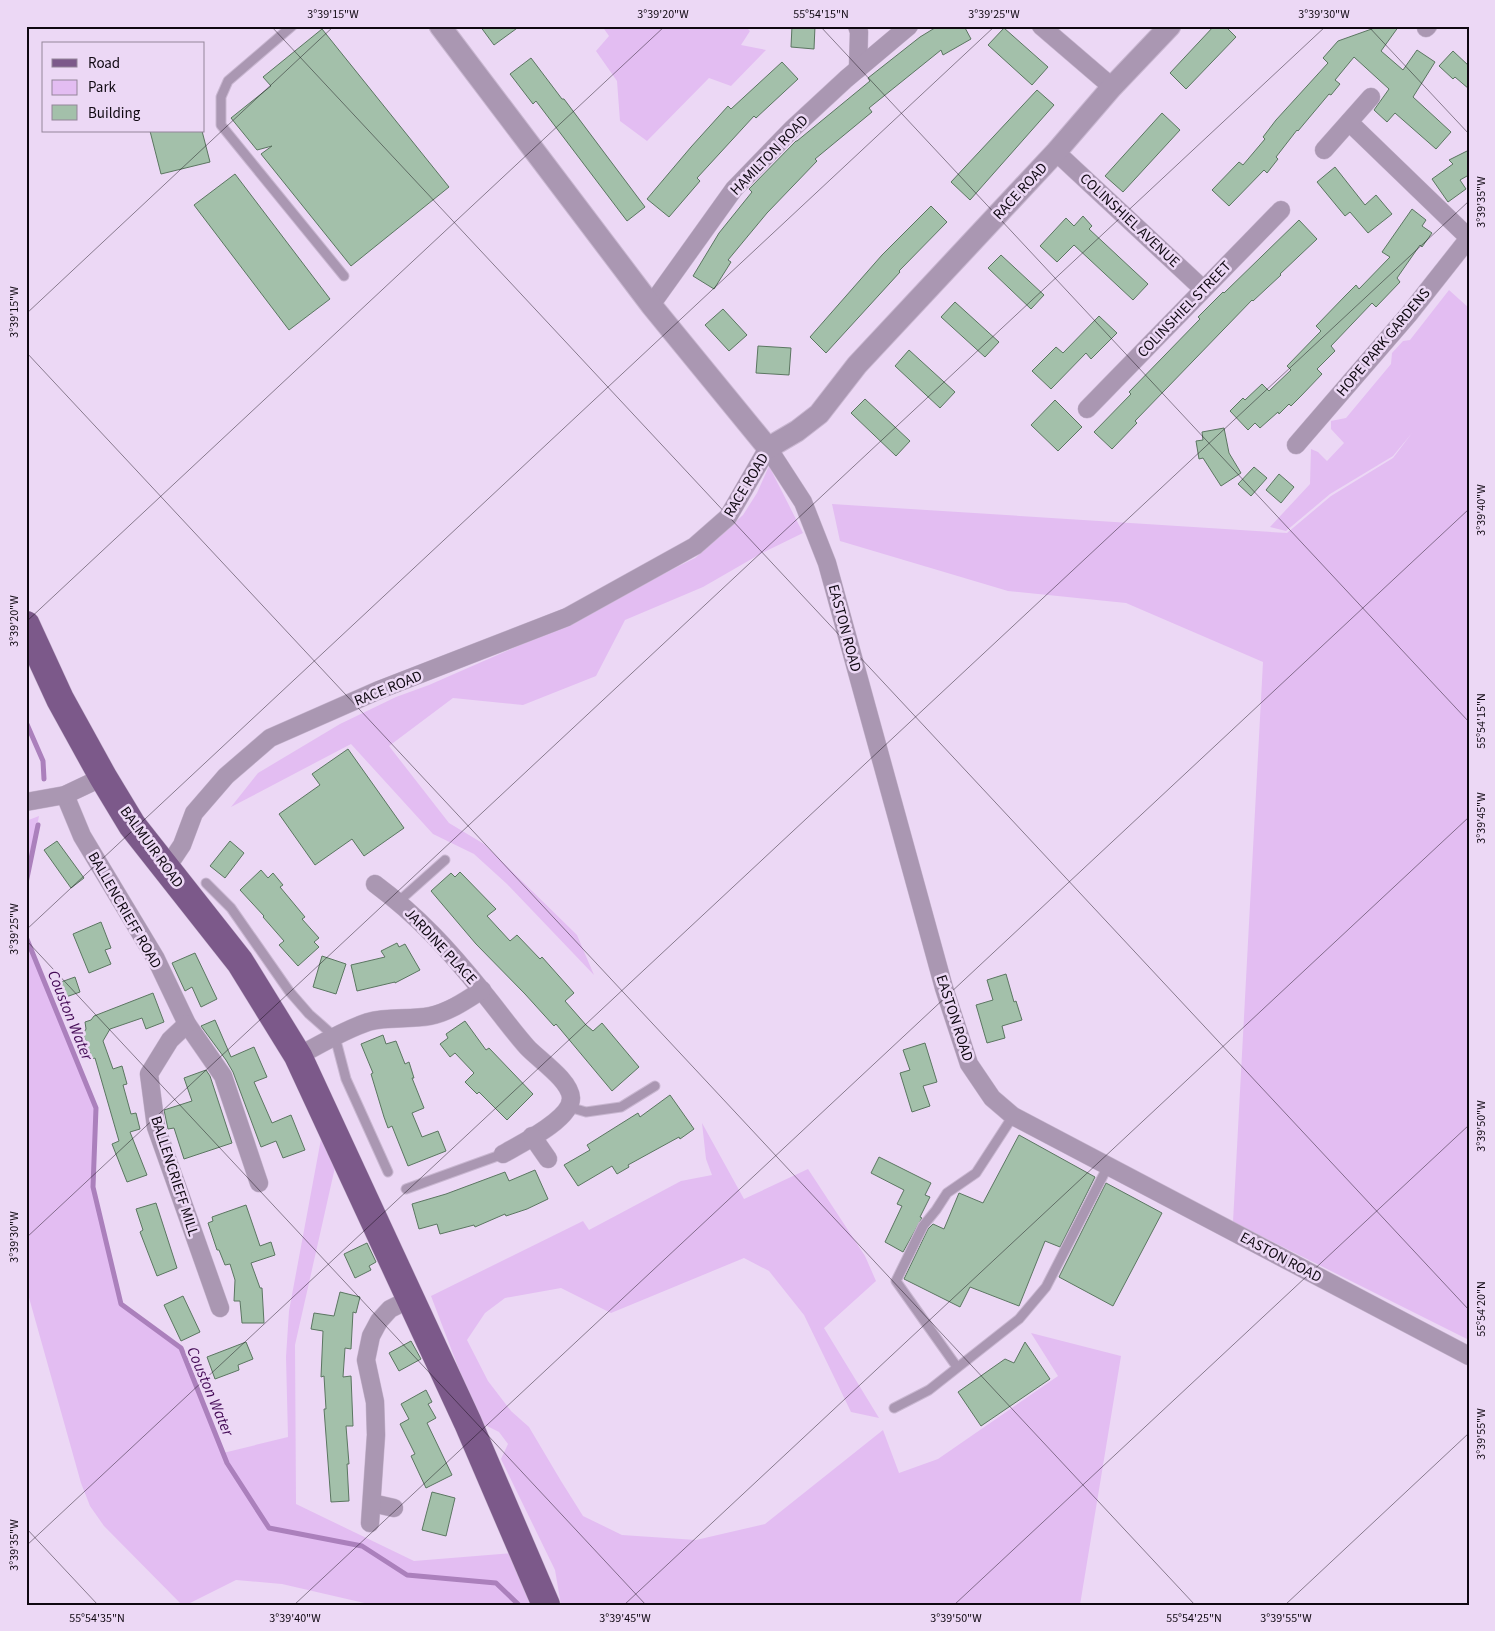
<svg xmlns="http://www.w3.org/2000/svg" width="1495" height="1631" font-family="'Source Sans 3',sans-serif">
<style>
.green{fill:#e3bdf2}
.lines{fill:none;stroke-linecap:round;stroke-linejoin:round}
.stream{stroke:#ab80bc;stroke-width:5}
.building{fill:#a3c0aa;stroke:#5b7661}
.service-casing{stroke:#c9b7d1;stroke-width:11}
.minor-casing{stroke:#c9b7d1;stroke-width:19}
.tertiary-casing{stroke:#c9b7d1;stroke-width:23}
.primary-casing{stroke:#c9b7d1;stroke-width:29}
.service{stroke:#aa97b2;stroke-width:9}
.minor{stroke:#aa97b2;stroke-width:18}
.tertiary{stroke:#aa97b2;stroke-width:21}
.primary{stroke:#7c598a;stroke-width:28}
.ticks{fill:none;stroke:#0f0811;stroke-width:1;stroke-opacity:0.45}
.labels{text-anchor:middle;stroke-width:5;stroke-linejoin:round;paint-order:stroke}
.street-label{font-size:15px;fill:#0f0811;stroke:#ecd8f5}
.water-label{font-size:16px;font-style:italic;fill:#440a56;stroke:#ecd8f5}
.neatline{fill:none;stroke:#0f0811;stroke-width:2}
.ticks-label{font-size:12px;text-anchor:middle;fill:#0f0811}
</style>
<rect width="100%" height="100%" fill="#ecd8f5"/>
<g class="green">
<polygon points="602,26 745,26 750,31 741,45 766,50 731,86 709,78 647,141 620,121 617,81 596,51 609,36"/>
<polygon points="1449,290 1469,308 1469,1340 1233,1222 1263,662 1126,603 1008,591 840,541 832,504 1287,533 1331,496 1393,458 1412,433 1393,456 1330,494 1286,531 1270,527 1310,484 1311,449 1318,452 1327,461 1344,443 1331,429 1331,421 1346,418 1391,364 1392,353 1403,341 1410,340"/>
<polygon points="769,466 803,533 762,553 703,587 625,620 596,676 523,705 453,698 389,746 449,823 484,844 577,935 594,975 507,884 474,854 433,834 351,744 231,807 258,773 340,724 396,697 429,685 527,642 695,558 743,515 757,493"/>
<polygon points="39,816 26,883 26,821"/>
<polygon points="26,937 96,1108 93,1187 121,1304 181,1348 223,1453 288,1437 286,1357 289,1311 321,1139 338,1154 295,1345 296,1504 414,1561 513,1553 536,1605 373,1605 282,1584 236,1580 186,1605 182,1605 104,1526 90,1506 81,1483 26,1287"/>
<polygon points="702,1123 744,1199 808,1169 865,1256 876,1281 824,1328 879,1418 851,1412 804,1315 769,1271 744,1258 611,1313 561,1288 505,1298 485,1313 467,1340 488,1381 511,1411 529,1427 561,1481 583,1516 622,1535 696,1540 765,1524 883,1430 899,1473 938,1459 1058,1376 1031,1333 1121,1356 1080,1605 561,1605 555,1570 501,1459 508,1444 499,1432 479,1422 431,1296 583,1221 589,1230 681,1181 712,1175 706,1159"/>
</g>
<g class="lines">
<g class="stream">
<polyline points="26,722 43,761 44,779"/>
<polyline points="26,883 38,825"/>
<polyline points="26,937 96,1108 93,1187 121,1304 181,1348 227,1463 269,1528 362,1546 407,1575 496,1583 519,1605"/>
</g>
</g>
<g class="building">
<polygon points="480,26 520,26 494,45"/>
<polygon points="792,26 815,26 814,49 791,47"/>
<polygon points="938,26 964,26 971,39 943,55 941,50 869,108 872,112 815,159 817,161 767,213 728,260 731,262 714,289 693,276 719,233 752,192 749,189 796,141 797,141 870,81 868,78 920,37"/>
<polygon points="1214,26 1225,26 1236,37 1186,89 1170,73"/>
<polygon points="1380,26 1399,26 1381,51 1403,70 1417,50 1435,62 1413,97 1451,132 1436,149 1395,113 1387,122 1374,110 1389,89 1354,57 1335,80 1340,84 1331,95 1329,94 1298,131 1297,130 1276,157 1278,159 1267,173 1264,170 1229,206 1212,190 1239,162 1243,165 1265,139 1263,137 1276,120 1328,63 1323,58 1338,41"/>
<polygon points="1004,28 1048,67 1032,85 988,45"/>
<polygon points="322,29 449,187 351,266 261,154 272,146 257,150 231,118 271,86 263,77"/>
<polygon points="1453,51 1469,66 1469,89 1455,77 1453,79 1439,66"/>
<polygon points="531,58 562,99 564,99 645,207 627,221 536,101 533,104 510,74"/>
<polygon points="782,62 798,79 756,118 754,116 697,178 700,181 669,217 647,199 691,147 728,106 731,109"/>
<polygon points="1037,90 1054,105 970,200 951,182"/>
<polygon points="1162,113 1180,130 1123,192 1105,176"/>
<polygon points="150,131 202,131 210,162 161,174"/>
<polygon points="1469,150 1469,177 1467,176 1460,180 1466,189 1448,202 1432,179 1453,164 1449,160"/>
<polygon points="1335,167 1365,205 1376,195 1392,214 1368,233 1350,212 1345,216 1317,182"/>
<polygon points="235,174 330,299 289,330 194,205"/>
<polygon points="931,206 947,222 899,271 900,272 826,353 810,337 882,255"/>
<polygon points="1412,209 1426,220 1422,226 1432,233 1422,247 1420,245 1397,278 1400,282 1376,307 1372,303 1331,346 1335,351 1317,369 1322,374 1301,396 1291,406 1289,404 1279,414 1278,412 1260,428 1255,423 1248,430 1230,411 1243,398 1245,400 1262,384 1269,391 1291,370 1287,366 1321,331 1316,326 1346,295 1356,285 1359,289 1390,257 1382,252"/>
<polygon points="1083,216 1092,226 1089,229 1148,284 1133,300 1074,245 1057,262 1040,246 1066,218 1074,226"/>
<polygon points="1299,220 1317,239 1280,274 1281,275 1253,301 1252,300 1135,421 1137,423 1112,449 1094,432 1131,394 1129,392 1200,319 1198,317 1223,292 1224,293"/>
<polygon points="1001,255 1044,295 1031,309 988,268"/>
<polygon points="955,302 999,342 985,357 941,317"/>
<polygon points="723,309 747,335 729,351 705,325"/>
<polygon points="1099,316 1117,333 1091,359 1086,353 1051,389 1032,371 1056,347 1063,353"/>
<polygon points="758,346 791,348 789,375 756,373"/>
<polygon points="909,350 955,392 940,408 895,366"/>
<polygon points="865,399 910,441 896,456 851,413"/>
<polygon points="1055,400 1082,427 1058,451 1031,425"/>
<polygon points="1224,428 1229,453 1241,473 1221,486 1203,458 1199,459 1196,441 1203,440 1202,432"/>
<polygon points="1254,467 1267,478 1251,496 1238,484"/>
<polygon points="1279,474 1294,487 1281,503 1266,490"/>
<polygon points="348,749 404,828 364,856 352,839 315,865 279,814 320,785 312,774"/>
<polygon points="57,841 84,878 71,888 44,850"/>
<polygon points="230,841 244,853 225,878 210,866"/>
<polygon points="261,870 268,878 273,873 283,885 280,887 305,917 302,919 319,938 314,942 319,947 298,966 279,945 284,941 263,917 264,916 240,890"/>
<polygon points="460,872 496,909 487,916 510,941 517,935 540,959 542,957 574,993 565,1001 586,1025 593,1031 602,1023 639,1067 612,1091 556,1024 554,1026 525,994 476,944 431,891 451,873 455,877"/>
<polygon points="101,922 111,948 105,950 111,964 89,973 73,934"/>
<polygon points="397,943 399,947 405,944 420,970 395,983 395,982 357,991 351,965 385,957 381,951"/>
<polygon points="195,953 217,999 201,1007 192,987 185,991 172,963"/>
<polygon points="322,956 346,964 336,994 313,987"/>
<polygon points="1006,974 1014,1002 1016,1001 1022,1020 1002,1026 1005,1038 987,1043 976,1005 993,1000 987,980"/>
<polygon points="75,977 80,992 66,997 61,982"/>
<polygon points="153,993 164,1022 146,1029 142,1018 110,1029 103,1041 113,1069 122,1066 127,1084 123,1085 131,1114 136,1113 140,1129 130,1132 147,1175 127,1182 112,1144 119,1141 95,1058 92,1059 83,1034 86,1029 85,1022 91,1020 94,1016"/>
<polygon points="215,1020 231,1057 254,1047 267,1077 254,1082 272,1123 291,1115 305,1150 283,1158 276,1141 261,1147 233,1072 226,1060 201,1026"/>
<polygon points="465,1021 486,1050 489,1048 533,1094 507,1120 479,1092 477,1094 465,1082 474,1073 455,1053 450,1057 440,1044 448,1038 446,1034"/>
<polygon points="383,1035 386,1044 396,1041 405,1064 409,1062 414,1078 412,1078 424,1108 412,1113 422,1137 438,1131 446,1151 408,1166 392,1126 388,1128 384,1117 371,1074 373,1073 361,1044"/>
<polygon points="925,1043 937,1082 923,1086 930,1106 912,1112 900,1073 910,1070 903,1050"/>
<polygon points="206,1070 210,1076 232,1143 184,1159 174,1128 168,1129 164,1110 192,1101 184,1078"/>
<polygon points="670,1095 694,1129 680,1139 679,1137 628,1165 629,1167 617,1174 612,1166 578,1186 564,1165 590,1150 587,1145 638,1113 640,1117"/>
<polygon points="1019,1135 1095,1177 1060,1247 1045,1241 1019,1306 970,1287 960,1307 904,1279 928,1229 933,1224 944,1229 959,1193 983,1203"/>
<polygon points="879,1157 931,1183 925,1195 930,1197 920,1217 922,1218 903,1252 885,1242 902,1206 897,1204 904,1190 871,1173"/>
<polygon points="535,1170 548,1199 527,1209 506,1216 505,1214 475,1227 474,1225 440,1234 437,1224 419,1229 412,1204 446,1194 505,1172 509,1181"/>
<polygon points="1106,1183 1162,1213 1113,1306 1059,1277"/>
<polygon points="156,1203 177,1268 157,1276 140,1232 143,1230 136,1209"/>
<polygon points="246,1205 260,1246 271,1242 275,1255 251,1263 260,1288 262,1288 264,1323 242,1323 240,1301 234,1301 235,1280 230,1264 225,1265 219,1250 217,1250 208,1223 213,1221 212,1217"/>
<polygon points="367,1243 376,1262 369,1266 371,1270 355,1278 344,1254"/>
<polygon points="340,1292 360,1297 356,1313 353,1312 351,1349 345,1348 343,1377 351,1376 353,1426 346,1426 349,1464 347,1464 349,1501 331,1502 324,1409 326,1409 324,1376 321,1377 323,1331 311,1329 314,1313 334,1316"/>
<polygon points="183,1296 200,1332 181,1341 164,1305"/>
<polygon points="411,1341 421,1359 399,1371 389,1353"/>
<polygon points="246,1342 253,1359 238,1365 239,1370 215,1379 207,1357"/>
<polygon points="1025,1342 1050,1379 981,1426 958,1392 1005,1359 1014,1363"/>
<polygon points="426,1390 432,1402 428,1404 436,1418 427,1423 452,1475 426,1488 411,1456 415,1454 400,1424 409,1419 401,1404"/>
<polygon points="432,1492 455,1498 446,1536 422,1530"/>
</g>
<g class="lines">
<g class="service-casing">
<g id="service">
<polyline points="292,26 228,81 221,97 221,125 344,276"/>
<polyline points="206,883 231,908 289,991 309,1014 335,1037 346,1079 388,1172"/>
<polyline points="399,901 445,860"/>
<polyline points="569,1107 586,1112 621,1107 655,1086"/>
<polyline points="406,1189 503,1154"/>
<polyline points="957,1367 896,1281 923,1226 936,1210 947,1193 976,1173 1013,1116"/>
<polyline points="894,1408 929,1390 1019,1319 1046,1287 1108,1166"/>
</g>
</g>
<g class="minor-casing">
<g id="minor">
<polyline points="857,26 859,32 858,69"/>
<polyline points="1041,26 1112,87"/>
<polyline points="1426,28 1428,26"/>
<polyline points="1349,122 1469,238"/>
<polyline points="1324,150 1371,97"/>
<polyline points="1056,152 1203,289"/>
<polyline points="651,305 734,189 792,129 846,79 909,26"/>
<polyline points="1087,409 1281,210"/>
<polyline points="1296,445 1409,314 1469,238"/>
<polyline points="65,795 82,836 156,959 187,1024 223,1076 259,1183"/>
<polyline points="26,802 65,795 103,777"/>
<polyline points="166,869 182,845 194,813 226,776 270,738 379,690 567,617 695,546 728,517 768,448 803,502 827,563 944,988 969,1064 992,1098 1013,1116 1469,1356"/>
<path d="M375,884c43,32 74,66 107,107 15,18 29,38 45,56 12,13 43,33 44,51 0,22 -51,46 -68,56"/>
<polyline points="187,1024 170,1040 149,1074 156,1127 220,1308"/>
<path d="M298,1056c23,-12 46,-26 70,-34 20,-6 42,-2 62,-6 19,-4 35,-15 52,-26"/>
<polyline points="532,1136 548,1159"/>
<polyline points="372,1503 394,1508"/>
<polyline points="370,1523 376,1435 375,1402 366,1360 371,1336 379,1321 390,1309 410,1299"/>
</g>
</g>
<g class="tertiary-casing">
<polyline id="tertiary" points="440,26 651,305 768,448 797,431 819,414 857,365 1056,152 1112,87 1170,26"/>
</g>
<g class="primary-casing">
<polyline id="primary" points="26,625 60,699 103,777 132,825 240,962 298,1056 468,1423 546,1605"/>
</g>
<use href="#service" class="service"/>
<use href="#minor" class="minor"/>
<use href="#tertiary" class="tertiary"/>
<use href="#primary" class="primary"/>
</g>
<path class="ticks" d="M271,26l1198,1284M820,26l649,696M1368,26l101,108M26,314l308,-288M26,352l1169,1253M26,622l639,-596M26,930l969,-904M26,940l620,665M26,1238l1300,-1212M26,1528l72,77M26,1546l1443,-1345M294,1605l1175,-1096M624,1605l845,-788M954,1605l515,-480M1285,1605l184,-172"/>
<g class="labels">
<g class="street-label">
<text transform="translate(769 155) rotate(-46)" y="5">HAMILTON ROAD</text>
<text transform="translate(1020 191) rotate(-47)" y="5">RACE ROAD</text>
<text transform="translate(1130 220) rotate(43)" y="5">COLINSHIEL AVENUE</text>
<text transform="translate(1184 309) rotate(-46)" y="5">COLINSHIEL STREET</text>
<text transform="translate(1383 342) rotate(-50)" y="5">HOPE PARK GARDENS</text>
<text transform="translate(746 485) rotate(-59)" y="5">RACE ROAD</text>
<text transform="translate(845 628) rotate(75)" y="5">EASTON ROAD</text>
<text transform="translate(388 688) rotate(-22)" y="5">RACE ROAD</text>
<text transform="translate(152 847) rotate(54)" y="5">BALMUIR ROAD</text>
<text transform="translate(125 910) rotate(60)" y="5">BALLENCRIEFF ROAD</text>
<text transform="translate(441 946) rotate(47)" y="5">JARDINE PLACE</text>
<text transform="translate(955 1018) rotate(72)" y="5">EASTON ROAD</text>
<text transform="translate(175 1176) rotate(72)" y="5">BALLENCRIEFF MILL</text>
<text transform="translate(1281 1257) rotate(28)" y="5">EASTON ROAD</text>
</g>
<g class="water-label">
<text transform="translate(71 1015) rotate(68)" y="6">Couston Water</text>
<text transform="translate(211 1391) rotate(67)" y="6">Couston Water</text>
</g>
</g>
<rect width="1495" height="1631" fill="none" stroke="#ecd8f5" stroke-width="55"/>
<rect x="42" y="42" width="162" height="90" fill="#ecd8f5" stroke="#94859a"/>
<rect x="52" y="59" width="25" height="8" fill="#7c598a" stroke="#94859a"/>
<text x="88" y="68" font-size="15" fill="#0f0811">Road</text>
<rect x="52" y="80" width="25" height="15" fill="#e3bdf2" stroke="#94859a"/>
<text x="88" y="92" font-size="15" fill="#0f0811">Park</text>
<rect x="52" y="105" width="25" height="15" fill="#a3c0aa" stroke="#94859a"/>
<text x="88" y="118" font-size="15" fill="#0f0811">Building</text>
<rect x="28" y="28" width="1440" height="1576" class="neatline"/>
<g class="ticks-label">
<text x="333" y="18">3°39'15"W</text>
<text x="663" y="18">3°39'20"W</text>
<text x="821" y="18">55°54'15"N</text>
<text x="994" y="18">3°39'25"W</text>
<text x="1324" y="18">3°39'30"W</text>
<text transform="translate(1481 202) rotate(-90)" y="4">3°39'35"W</text>
<text transform="translate(14 312) rotate(-90)" y="4">3°39'15"W</text>
<text transform="translate(1481 510) rotate(-90)" y="4">3°39'40"W</text>
<text transform="translate(14 621) rotate(-90)" y="4">3°39'20"W</text>
<text transform="translate(1481 721) rotate(-90)" y="4">55°54'15"N</text>
<text transform="translate(1481 818) rotate(-90)" y="4">3°39'45"W</text>
<text transform="translate(14 929) rotate(-90)" y="4">3°39'25"W</text>
<text transform="translate(1481 1126) rotate(-90)" y="4">3°39'50"W</text>
<text transform="translate(14 1237) rotate(-90)" y="4">3°39'30"W</text>
<text transform="translate(1481 1309) rotate(-90)" y="4">55°54'20"N</text>
<text transform="translate(1481 1434) rotate(-90)" y="4">3°39'55"W</text>
<text transform="translate(14 1545) rotate(-90)" y="4">3°39'35"W</text>
<text x="97" y="1622">55°54'35"N</text>
<text x="295" y="1622">3°39'40"W</text>
<text x="625" y="1622">3°39'45"W</text>
<text x="956" y="1622">3°39'50"W</text>
<text x="1194" y="1622">55°54'25"N</text>
<text x="1286" y="1622">3°39'55"W</text>
</g>
</svg>
